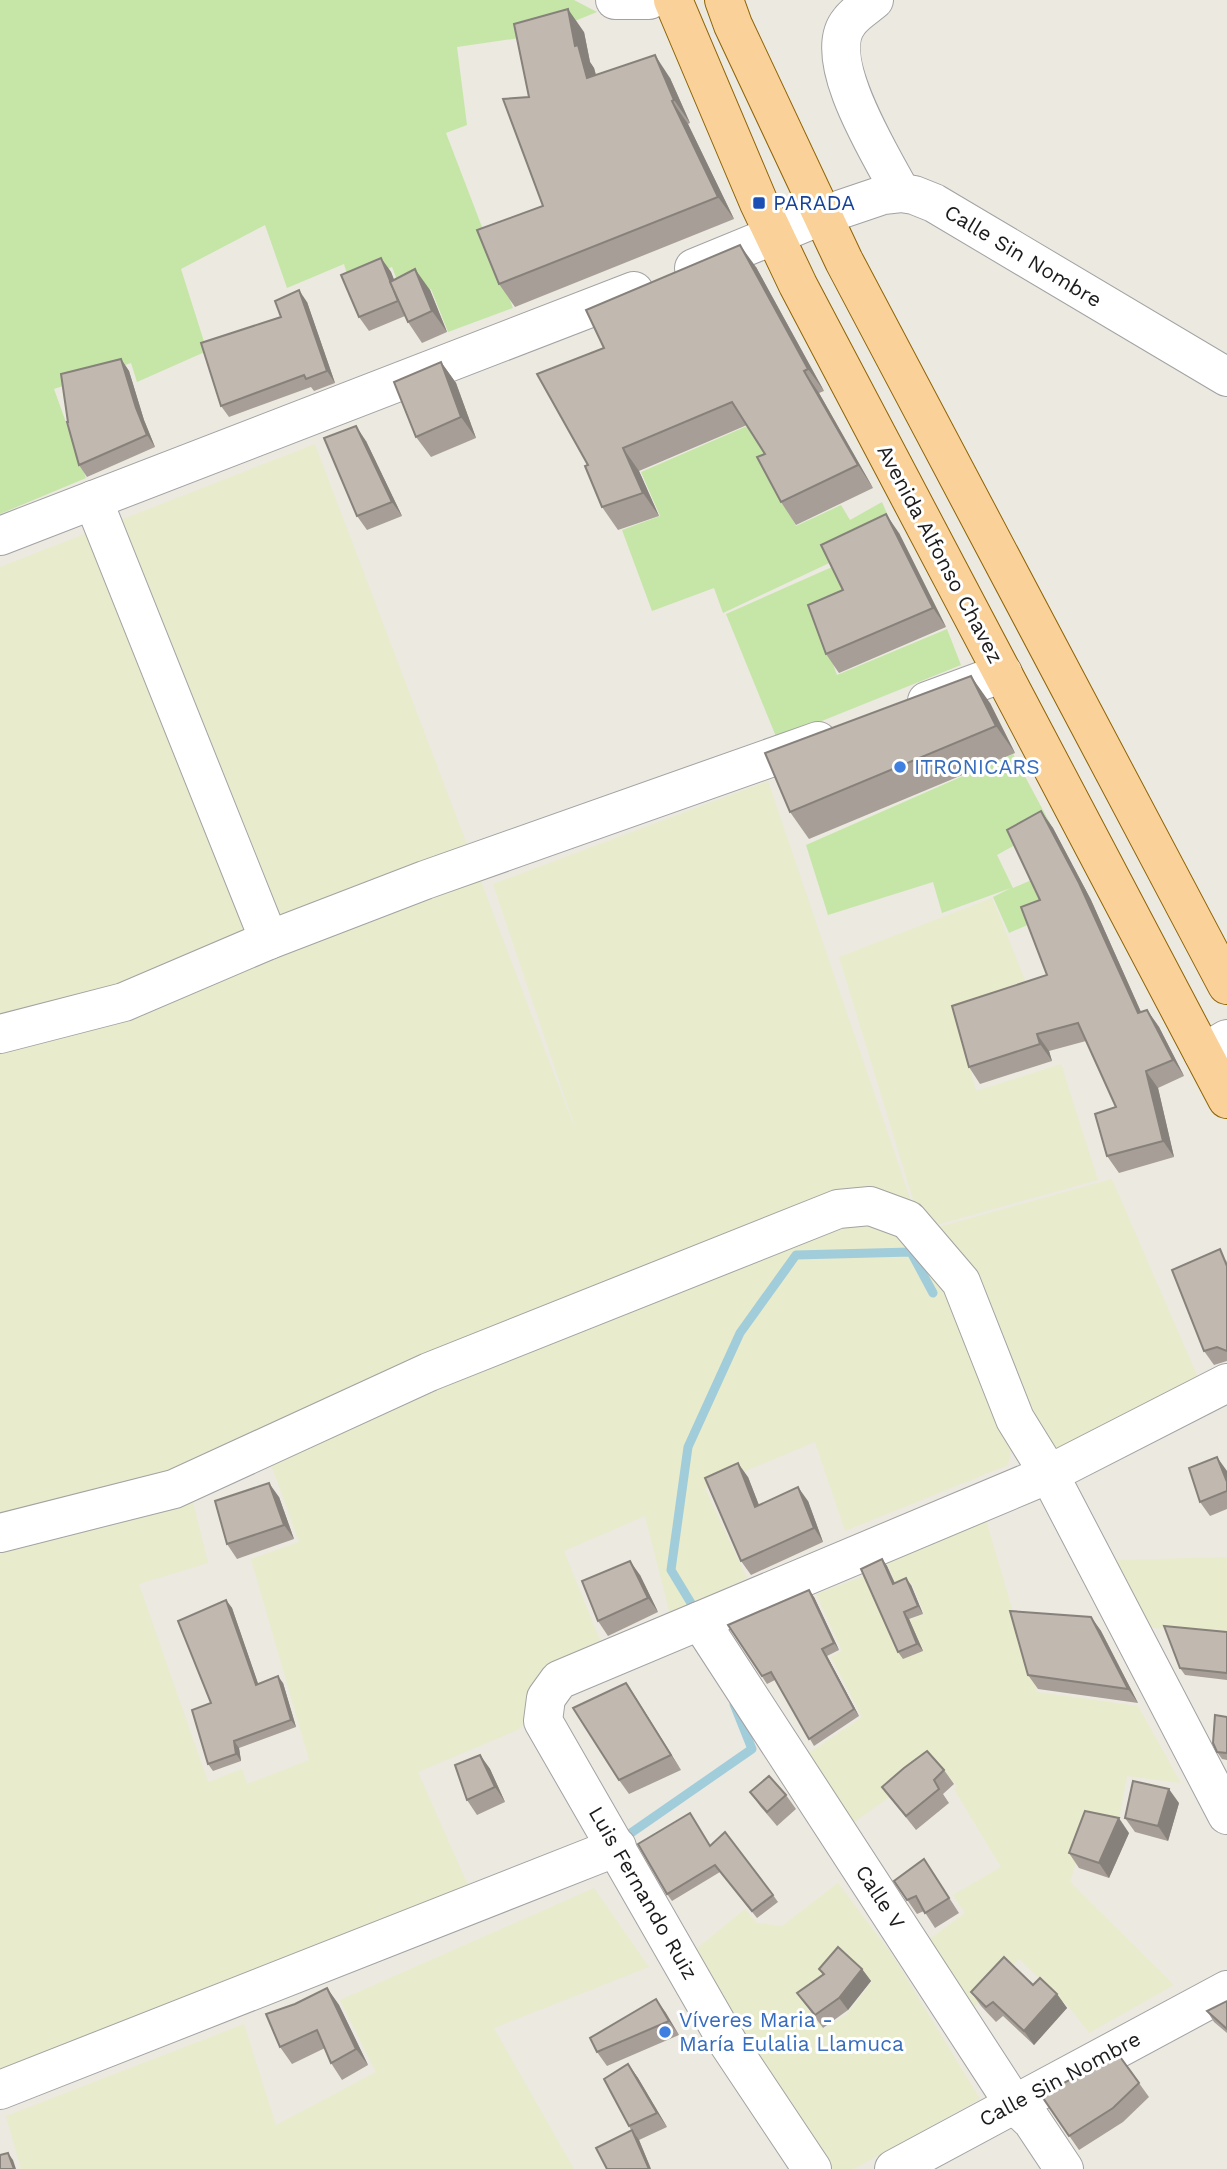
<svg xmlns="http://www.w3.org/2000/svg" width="1227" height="2169" font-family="'Work Sans',sans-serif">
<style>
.farmland{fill:#e8ebcc;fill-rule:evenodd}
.grass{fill:#c5e6a7}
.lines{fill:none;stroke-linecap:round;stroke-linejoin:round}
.stream{stroke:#a1ccda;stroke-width:9}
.minor-casing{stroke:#a2a2a2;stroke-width:40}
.major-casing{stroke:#8e6304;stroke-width:40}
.minor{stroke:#fff;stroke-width:38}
.major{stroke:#f9d199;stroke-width:38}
.wall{fill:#a69e97}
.shaded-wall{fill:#87817b}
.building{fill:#c1b8b0;stroke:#87817b;stroke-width:2}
.transit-dot{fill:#1a4fb4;stroke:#fff;stroke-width:2.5}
.shop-dot{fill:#3f7fe0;stroke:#fff;stroke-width:2.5}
.labels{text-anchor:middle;stroke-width:6;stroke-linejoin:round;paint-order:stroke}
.transit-label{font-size:21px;fill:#164399;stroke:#fff;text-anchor:start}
.street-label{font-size:21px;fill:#1b1b1b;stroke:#fff}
.shop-label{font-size:21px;fill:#366cbe;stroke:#fff;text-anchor:start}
</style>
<rect width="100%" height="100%" fill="#ece9e1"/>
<g class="farmland">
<polygon points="315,444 578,1137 493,884 768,781 913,1207 845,1192 174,1488 0,1530 0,567"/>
<polygon points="992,898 1032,997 958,1021 976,1091 1061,1064 1098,1180 922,1229 839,957"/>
<polygon points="1112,1179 1200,1382 1045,1453 928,1230"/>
<polygon points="869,1208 959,1282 1012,1445 1008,1465 845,1531 815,1442 705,1488 747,1578 670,1614 645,1516 564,1551 603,1648 545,1685 520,1729 418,1772 475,1901 0,2083 0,1538 190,1490 208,1563 139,1584 208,1782 242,1769 247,1784 309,1760 251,1559 299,1542 267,1453"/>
<polygon points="986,1520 1037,1692 1138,1706 1181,1783 1127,1776 1119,1820 1091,1815 1070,1882 1174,1985 1089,2033 1069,2007 1019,1959 973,2009 927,1941 965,1913 953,1895 1001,1867 954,1789 957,1786 937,1763 846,1828 799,1760 862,1717 831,1657 842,1651 816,1594 864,1576 888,1628 924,1614 912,1583 898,1589 887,1563"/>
<polygon points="1227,1557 1227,1632 1152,1628 1114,1560"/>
<path d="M838,1883l55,73 87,143 -126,70h-36l-129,-214 56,-46 12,14 25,3zM847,1959l25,22 -25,33 -23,15 -19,-24 17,-13z"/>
<polygon points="594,1888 649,1967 494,2028 574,2169 21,2169 6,2116 244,2024 276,2125 376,2072 340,2000"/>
</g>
<g class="grass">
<polygon points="0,0 574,0 597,12 540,35 457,47 467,125 446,133 513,308 448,332 431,289 405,300 392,267 350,285 344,264 287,288 265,225 181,269 207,351 137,382 131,363 54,389 86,478 0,514"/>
<polygon points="747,426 774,467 772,481 796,526 841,505 850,520 882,502 895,532 723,613 714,588 652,611 622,530 660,516 641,472"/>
<polygon points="832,567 853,606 818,623 837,675 947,629 961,665 777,739 726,614"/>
<polygon points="1013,754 1051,825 997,855 1013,888 1071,863 1090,898 1009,933 993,897 1011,888 942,913 933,882 828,915 806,845"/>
</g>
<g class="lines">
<g class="stream">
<polyline points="697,1613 671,1570 688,1447 740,1333 796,1255 911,1252 933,1293"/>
<polyline points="626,1843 628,1835 752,1749 734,1704"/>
</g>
<g class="minor-casing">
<g id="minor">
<polyline points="615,0 649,0"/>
<path d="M874,0c-8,7 -19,13 -25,22 -30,36 33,135 52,171"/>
<polyline points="694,268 821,216 883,195 901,193 914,195 934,203 1227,377"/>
<polyline points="93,500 269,940"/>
<polyline points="0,536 634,291"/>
<polyline points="927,701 1003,673"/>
<polyline points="0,1034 124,1002 269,940 425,880 818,741"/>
<polyline points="1203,1053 1227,1039"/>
<polyline points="0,1533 174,1489 429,1372 838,1209 870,1206 908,1220 961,1282 1015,1419 1049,1474 1227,1815"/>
<polyline points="700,1621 1014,2104 1032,2121 1064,2169"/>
<polyline points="0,2090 617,1847"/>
<polyline points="812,2169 728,2043 543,1721 546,1698 559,1680 1049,1474 1227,1383"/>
<polyline points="894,2169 1227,1990"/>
</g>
</g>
<g class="major-casing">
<g id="major">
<polyline points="673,0 759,203 798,285 1227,1099"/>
<polyline points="724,0 733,25 844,261 1227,985"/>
</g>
</g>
<use href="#minor" class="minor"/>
<use href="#major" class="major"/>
</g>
<g class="wall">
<polygon points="584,32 590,62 594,68 596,75 670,78 690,123 688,124 734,219 515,307 499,284 543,206 529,97"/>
<polygon points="381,258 391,272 394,280 430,290 447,332 422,343 408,322 405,316 369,331 359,317"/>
<polygon points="756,267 824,391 819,393 873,488 796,525 781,502 765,454 747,425 639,471 659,516 618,530 602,507 604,348"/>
<polygon points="307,302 335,383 314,391 311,387 229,417 221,406 281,317"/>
<polygon points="121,359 129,371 144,420 155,447 87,477 79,465 68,422"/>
<polygon points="441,362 456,383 476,438 431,457 416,437"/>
<polygon points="366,441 402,516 367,530 357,516"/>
<polygon points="899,533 946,627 839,673 826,654 843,590"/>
<polygon points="990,703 1015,753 809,839 790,812"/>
<polygon points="1041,811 1053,828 1091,900 1141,1012 1147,1010 1159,1027 1184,1076 1158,1088 1174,1157 1119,1173 1107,1156 1116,1107 1086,1041 1049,1051 1052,1061 980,1084 969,1067 1047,975 1040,900"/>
<polygon points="1227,1260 1227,1361 1214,1365 1204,1351"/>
<polygon points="1227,1471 1227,1509 1210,1516 1200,1502"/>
<polygon points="748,1477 759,1505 808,1501 823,1542 751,1575 741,1561"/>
<polygon points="279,1497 294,1539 237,1559 227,1544"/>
<polygon points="882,1559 887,1566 895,1583 911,1585 923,1614 909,1619 923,1651 903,1659 898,1652"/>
<polygon points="640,1575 658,1612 608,1636 598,1621"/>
<polygon points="814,1597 839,1650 827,1656 859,1716 814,1746 775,1680 767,1684 728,1625"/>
<polygon points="226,1600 232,1608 258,1684 283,1683 296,1727 239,1748 241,1761 213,1771 208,1764 211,1703"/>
<polygon points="1091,1617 1101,1631 1138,1703 1038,1689 1028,1675"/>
<polygon points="1227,1632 1227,1680 1185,1675 1180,1668"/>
<polygon points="636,1698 681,1770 629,1794 619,1780"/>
<polygon points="1227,1717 1227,1760 1222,1759 1217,1752"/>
<polygon points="480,1755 490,1769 505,1802 477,1815 467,1800"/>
<polygon points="944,1770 954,1784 943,1794 949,1803 916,1830 882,1787"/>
<polygon points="750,1792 786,1795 796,1809 777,1826 760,1806"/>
<polygon points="1179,1803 1168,1841 1135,1832 1125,1818"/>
<polygon points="690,1813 710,1846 773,1895 778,1902 757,1918 720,1872 672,1901 667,1894"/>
<polygon points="1129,1833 1109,1878 1079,1868 1069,1853"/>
<polygon points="924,1859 959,1913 935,1928 924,1911 917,1914 894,1881"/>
<polygon points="819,1969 862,1969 871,1981 848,2010 823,2028 797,1993 823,1975"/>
<polygon points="1033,1985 1057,1994 1067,2008 1034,2045 1003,2016 996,2022 981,2006 971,1992"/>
<polygon points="327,1988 339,2005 368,2065 342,2080 331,2063 325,2048 292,2064 280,2047 295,2004"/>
<polygon points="656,1999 679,2035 607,2066 597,2052"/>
<polygon points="1227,2001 1227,2033 1214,2022 1207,2011"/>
<polygon points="1118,2054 1149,2097 1123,2122 1079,2150 1041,2095"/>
<polygon points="628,2064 638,2078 667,2127 639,2140 651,2169 629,2126"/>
</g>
<g class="shaded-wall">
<polygon points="568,9 584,32 590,62 594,68 603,101 587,78 575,46"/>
<polygon points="655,55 670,78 690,123 674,100"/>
<polygon points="672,101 688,124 734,219 718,197"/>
<polygon points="740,245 756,267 824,391 808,369"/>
<polygon points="381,258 391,272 408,315 398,301"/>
<polygon points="415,269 430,290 447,332 432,311"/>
<polygon points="299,290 307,302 335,383 327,371"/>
<polygon points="121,359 129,371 144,420 155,447 147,435 136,408"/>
<polygon points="441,362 456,383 476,438 461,417"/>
<polygon points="804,371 819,393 873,488 858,465"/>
<polygon points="356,426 366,441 402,516 392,502"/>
<polygon points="623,448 639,471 659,516 643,493"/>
<polygon points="886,514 899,533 946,627 933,608"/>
<polygon points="971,676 990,703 1015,753 996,726"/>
<polygon points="1041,811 1053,828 1091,900 1149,1030 1138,1013"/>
<polygon points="1147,1010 1159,1027 1184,1076 1173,1060"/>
<polygon points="1037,1034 1049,1051 1052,1061 1040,1044"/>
<polygon points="1146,1071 1158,1088 1174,1157 1163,1141"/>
<polygon points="1217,1457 1227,1471 1227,1482"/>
<polygon points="738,1463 748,1477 765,1521 755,1507"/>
<polygon points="269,1483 279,1497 294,1539 284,1525"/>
<polygon points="798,1487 808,1501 823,1542 814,1528"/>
<polygon points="882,1559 887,1566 898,1591 893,1584"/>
<polygon points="630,1561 640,1575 658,1612 648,1598"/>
<polygon points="906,1578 911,1585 923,1614 918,1606"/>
<polygon points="809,1590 814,1597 839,1650 834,1643"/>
<polygon points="226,1600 232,1608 261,1692 256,1685"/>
<polygon points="904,1612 909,1619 923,1651 917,1644"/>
<polygon points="1091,1617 1101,1631 1138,1703 1128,1689"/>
<polygon points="822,1649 827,1656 859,1716 854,1709"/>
<polygon points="278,1676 283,1683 296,1727 291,1720"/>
<polygon points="626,1683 636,1698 681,1770 671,1755"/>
<polygon points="234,1741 239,1748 241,1761 236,1754"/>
<polygon points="480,1755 490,1769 505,1802 495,1787"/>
<polygon points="1169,1789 1179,1803 1168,1841 1158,1826"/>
<polygon points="1119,1818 1129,1833 1109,1878 1099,1863"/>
<polygon points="862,1969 871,1981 848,2010 839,1998"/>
<polygon points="327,1988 339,2005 368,2065 356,2049"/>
<polygon points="1057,1994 1067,2008 1034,2045 1024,2031"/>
<polygon points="656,1999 666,2013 679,2035 669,2021"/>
<polygon points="628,2064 638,2078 667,2127 657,2113"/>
<polygon points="632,2130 639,2140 651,2169 649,2169"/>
<polygon points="8,2153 13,2160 16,2169 14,2169"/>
</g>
<g class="building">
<polygon points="568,9 575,46 578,45 587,78 655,55 674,100 672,101 718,197 499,284 477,230 543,206 503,99 529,97 514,24"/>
<polygon points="740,245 808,369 804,371 858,465 781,502 757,457 765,454 732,402 623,448 643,493 602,507 585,466 588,465 537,374 604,348 586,310"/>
<polygon points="381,258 398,301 359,317 341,275"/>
<polygon points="415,269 432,311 408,322 390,282"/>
<polygon points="299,290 327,371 306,379 304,375 221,406 201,343 281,317 275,301"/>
<polygon points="121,359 136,408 147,435 79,465 67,422 68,422 61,374"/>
<polygon points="441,362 461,417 416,437 394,382"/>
<polygon points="356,426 392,502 357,516 324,438"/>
<polygon points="886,514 933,608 826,654 808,605 843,590 821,545"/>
<polygon points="971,676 996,726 790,812 765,753"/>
<polygon points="1041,811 1079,883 1138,1013 1147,1010 1173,1060 1146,1071 1163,1141 1107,1156 1095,1114 1116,1107 1078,1023 1037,1034 1040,1044 969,1067 952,1006 1047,975 1021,907 1040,900 1007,830"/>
<polygon points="1220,1249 1227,1266 1227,1351 1217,1347 1204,1351 1172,1270"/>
<polygon points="1217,1457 1227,1482 1227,1491 1200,1502 1189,1468"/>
<polygon points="738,1463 755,1507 798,1487 814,1528 741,1561 705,1478"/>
<polygon points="269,1483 284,1525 227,1544 215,1501"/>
<polygon points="882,1559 893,1584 906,1578 918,1606 904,1612 917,1644 898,1652 861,1569"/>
<polygon points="630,1561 648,1598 598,1621 582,1581"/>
<polygon points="809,1590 834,1643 822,1649 854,1709 809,1739 771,1672 762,1676 728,1625"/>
<polygon points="226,1600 256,1685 278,1676 291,1720 234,1741 236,1754 208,1764 192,1710 211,1703 178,1621"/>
<polygon points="1010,1611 1091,1617 1128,1689 1028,1675"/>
<polygon points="1164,1626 1227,1632 1227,1673 1180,1668"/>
<polygon points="626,1683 671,1755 619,1780 573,1708"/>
<polygon points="1215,1715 1227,1717 1227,1753 1217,1752 1213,1743"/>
<polygon points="927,1751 944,1770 934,1780 939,1789 906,1816 882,1787 904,1768"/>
<polygon points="480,1755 495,1787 467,1800 455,1765"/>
<polygon points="769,1776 786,1795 767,1812 750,1792"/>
<polygon points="1133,1781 1169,1789 1158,1826 1125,1818"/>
<polygon points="1085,1811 1119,1818 1099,1863 1069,1853"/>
<polygon points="690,1813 710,1846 725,1832 773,1895 752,1911 715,1865 667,1894 638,1844"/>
<polygon points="924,1859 949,1898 925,1913 916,1896 907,1900 894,1881"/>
<polygon points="838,1947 862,1969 839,1998 815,2015 797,1993 824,1974 819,1969"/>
<polygon points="1004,1957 1033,1985 1040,1978 1057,1994 1024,2031 993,2002 986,2007 971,1992"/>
<polygon points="327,1988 356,2049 331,2063 317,2030 280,2047 266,2014 295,2004"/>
<polygon points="656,1999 669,2021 597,2052 590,2038"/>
<polygon points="1227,2001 1227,2029 1207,2011"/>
<polygon points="1118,2054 1139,2083 1113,2108 1069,2136 1041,2095"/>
<polygon points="628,2064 657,2113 629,2126 604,2079"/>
<polygon points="632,2130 649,2169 607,2169 596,2148"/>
<polygon points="8,2153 14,2169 0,2169 0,2155"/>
</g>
<rect class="transit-dot" x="752" y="196" width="14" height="14" rx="3.5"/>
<g class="shop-dot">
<circle cx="900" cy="767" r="7"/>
<circle cx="665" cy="2032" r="7"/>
</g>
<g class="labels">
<g class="transit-label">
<text x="773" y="210">PARADA</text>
</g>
<g class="street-label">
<text transform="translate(1023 256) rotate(31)" y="7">Calle Sin Nombre</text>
<text transform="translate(940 554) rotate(62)" y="7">Avenida Alfonso Chavez</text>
<text transform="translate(643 1893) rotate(60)" y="7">Luis Fernando Ruiz</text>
<text transform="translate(880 1897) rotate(57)" y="7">Calle V</text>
<text transform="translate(1060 2079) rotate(-28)" y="7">Calle Sin Nombre</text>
</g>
<g class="shop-label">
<text x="914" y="774">ITRONICARS</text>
<text x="679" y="2027">Víveres Maria -<tspan x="679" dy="24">María Eulalia Llamuca</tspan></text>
</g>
</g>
</svg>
